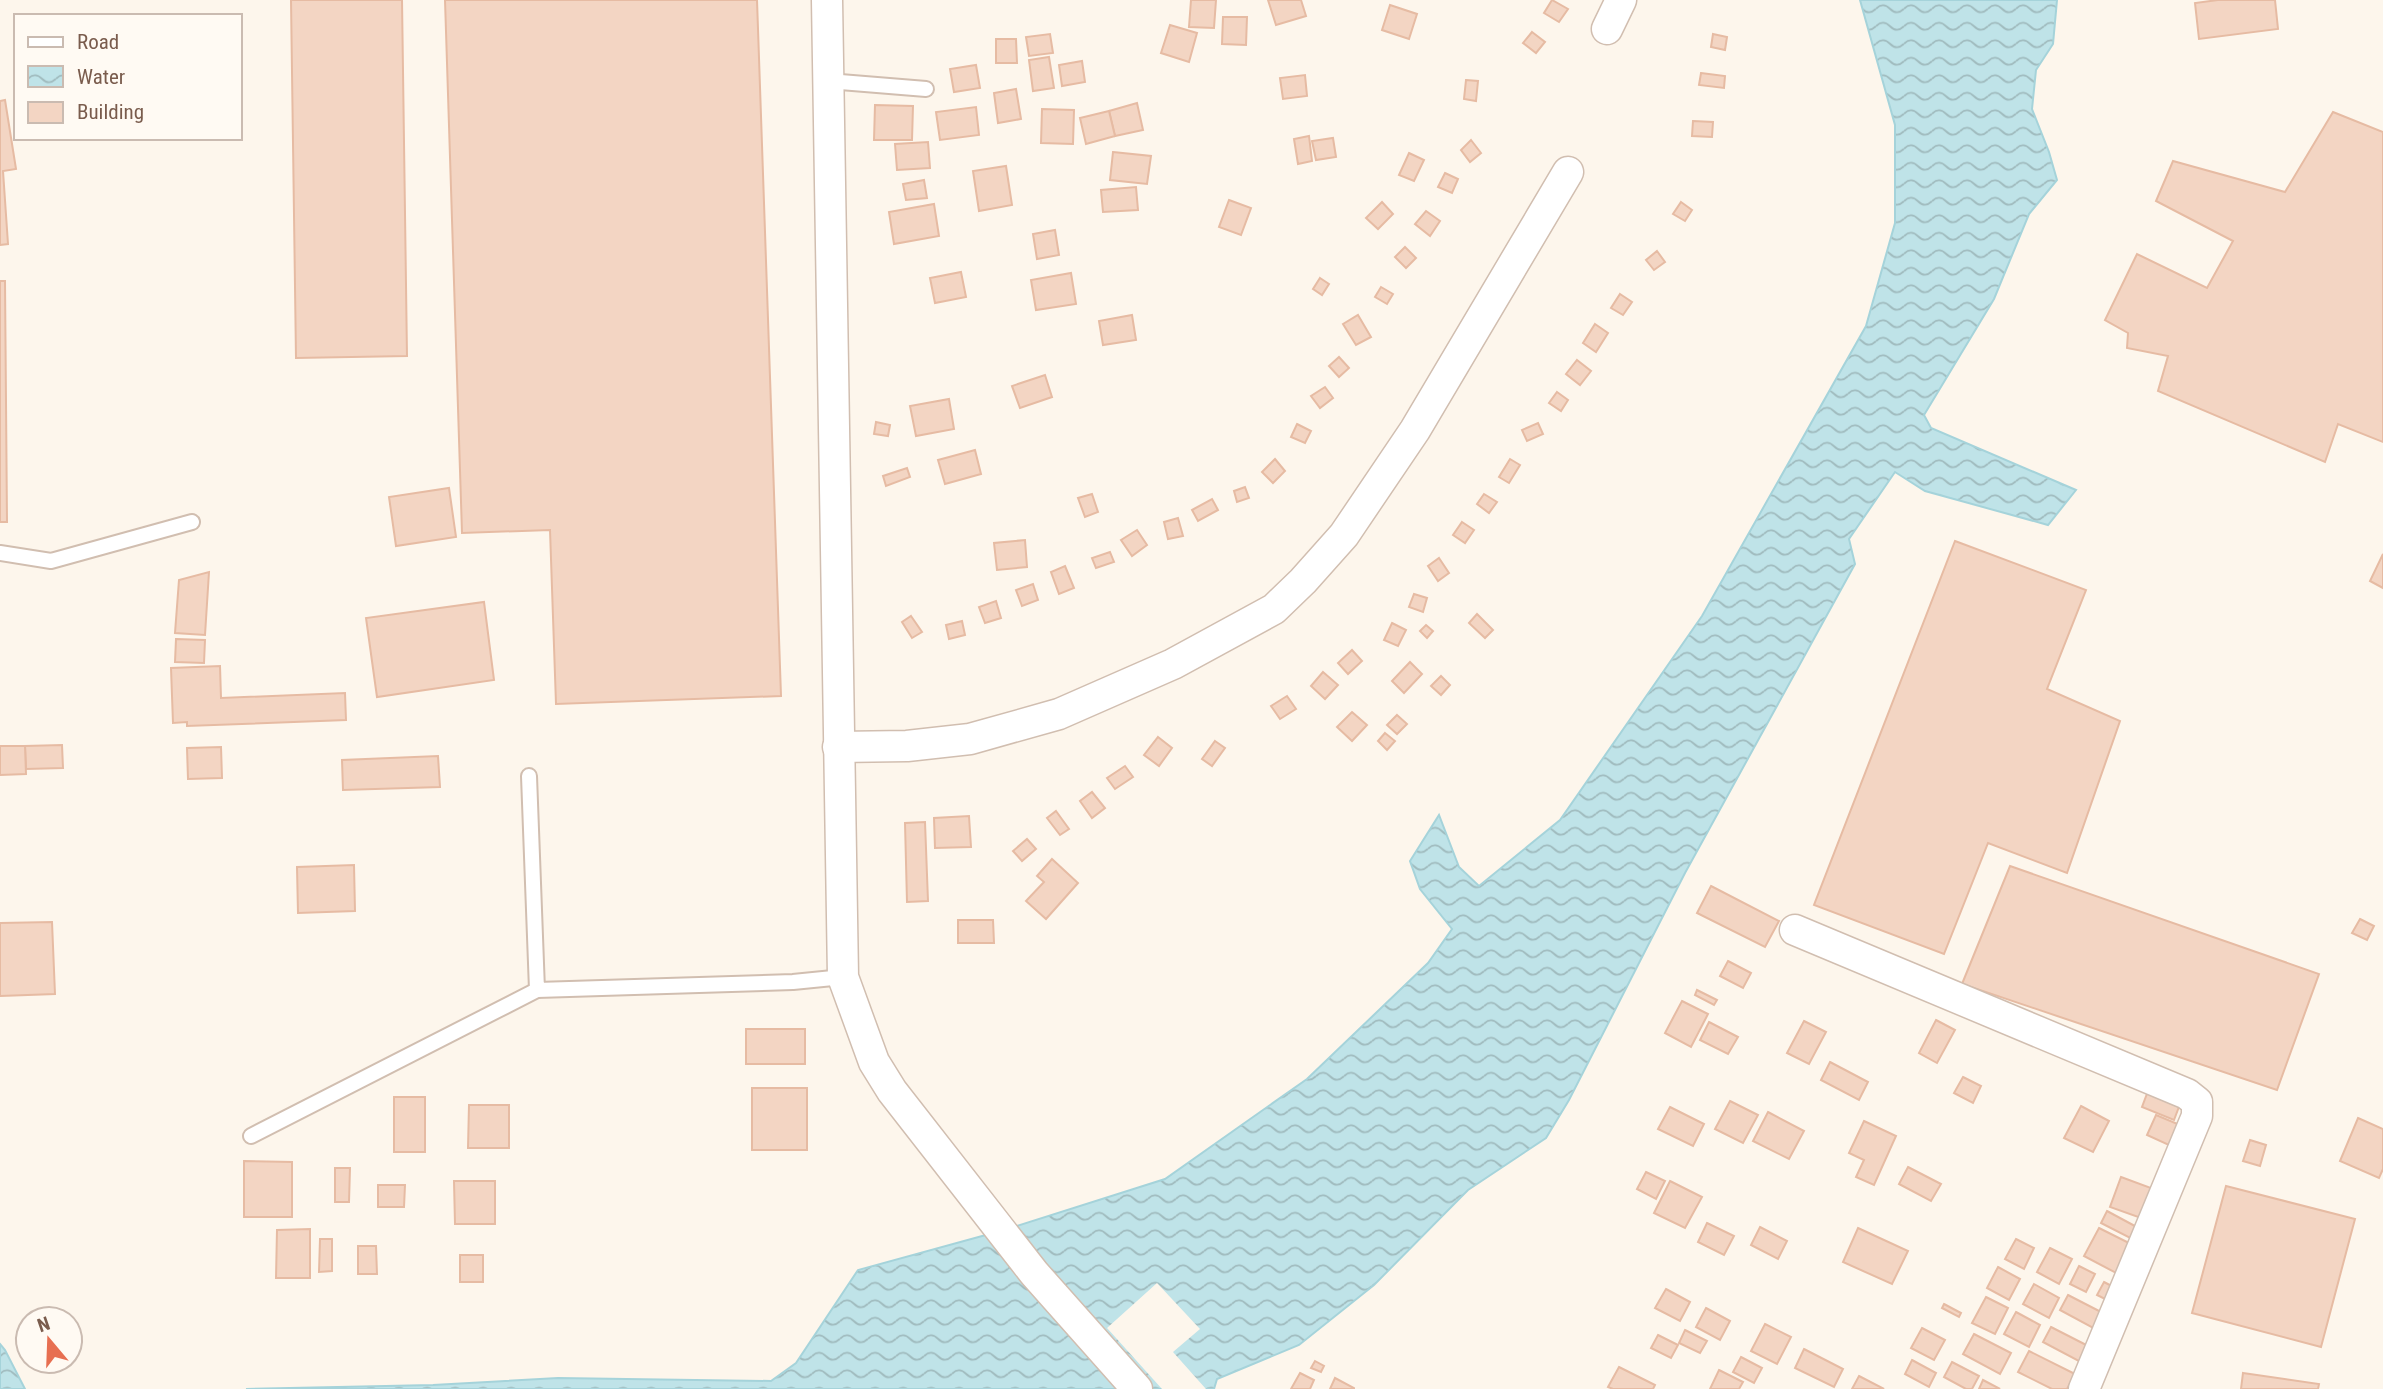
<svg xmlns="http://www.w3.org/2000/svg" width="2383" height="1389" font-family="'Roboto Condensed',sans-serif">
<style>
.water{fill:url(#water-waves);stroke:#a5d3da;stroke-width:2}
.pier{fill:#fdf6ec}
.building{fill:#f3d5c3;stroke:#e6bba3;stroke-width:2}
.lines{fill:none;stroke-linecap:round;stroke-linejoin:round}
.lane-casing{stroke:#d1beb0;stroke-width:18}
.street-casing{stroke:#d1beb0;stroke-width:33}
.lane{stroke:#fff;stroke-width:14}
.street{stroke:#fff;stroke-width:30}
</style>
<defs>
<pattern id="water-waves" width="16" height="10" patternUnits="userSpaceOnUse" patternTransform="scale(1.75)"><rect width="16" height="10" fill="#bfe3e8"/><path d="M0 5q4-4 8 0t8 0" fill="none" stroke="#a0bbbe"/></pattern>
</defs>
<rect width="100%" height="100%" fill="#fdf6ec"/>
<g class="water">
<polygon points="1860,0 2057,0 2053,44 2036,70 2032,109 2049,152 2057,180 2029,214 1994,299 1924,415 1931,428 2076,490 2048,525 1925,491 1895,472 1849,539 1855,564 1685,873 1569,1100 1546,1138 1468,1190 1374,1285 1299,1345 1217,1379 1214,1389 246,1389 433,1385 558,1378 771,1381 796,1363 858,1270 1004,1230 1165,1179 1307,1079 1428,963 1452,929 1420,889 1410,861 1439,815 1459,867 1479,886 1560,820 1702,616 1866,326 1895,223 1895,125"/>
<polygon points="0,1344 5,1350 25,1389 0,1389"/>
</g>
<polygon class="pier" points="1157,1283 1200,1329 1173,1352 1206,1389 1162,1389 1107,1328"/>
<g class="building">
<polygon points="291,0 402,0 407,356 296,358"/>
<polygon points="445,0 757,0 781,696 556,704 550,530 462,533"/>
<polygon points="1191,0 1216,0 1214,28 1189,27"/>
<polygon points="1268,0 1301,0 1306,16 1276,25"/>
<polygon points="1552,0 1568,9 1559,22 1544,13"/>
<polygon points="2218,0 2275,0 2278,29 2199,39 2195,3"/>
<polygon points="1390,5 1417,14 1409,39 1382,30"/>
<polygon points="1223,17 1247,17 1246,45 1222,44"/>
<polygon points="1170,25 1197,33 1189,62 1161,53"/>
<polygon points="1532,32 1545,42 1536,53 1523,43"/>
<polygon points="1050,34 1053,53 1029,56 1026,37"/>
<polygon points="1713,34 1727,37 1725,50 1711,47"/>
<polygon points="996,39 1016,39 1017,63 996,63"/>
<polygon points="1049,57 1054,88 1033,91 1029,60"/>
<polygon points="1082,61 1085,82 1062,86 1059,65"/>
<polygon points="976,65 980,88 954,92 950,69"/>
<polygon points="1701,73 1725,76 1724,88 1699,85"/>
<polygon points="1305,75 1307,96 1283,99 1280,78"/>
<polygon points="1466,80 1478,81 1476,101 1464,99"/>
<polygon points="1016,89 1021,119 998,123 994,93"/>
<polygon points="5,100 16,169 3,171 8,244 0,245 0,101"/>
<polygon points="1137,103 1143,130 1115,136 1109,111"/>
<polygon points="875,105 913,106 912,140 874,140"/>
<polygon points="976,107 979,135 940,140 936,112"/>
<polygon points="1042,109 1074,110 1073,144 1041,143"/>
<polygon points="1109,111 1115,136 1086,144 1080,118"/>
<polygon points="2333,112 2383,132 2383,442 2338,424 2325,462 2158,391 2168,356 2127,348 2128,333 2105,320 2137,254 2207,288 2233,241 2156,201 2173,161 2285,192"/>
<polygon points="1693,121 1713,122 1712,137 1692,136"/>
<polygon points="1309,136 1312,161 1298,164 1294,139"/>
<polygon points="1333,138 1336,157 1316,160 1312,141"/>
<polygon points="1471,140 1481,153 1470,162 1461,150"/>
<polygon points="928,142 930,168 897,170 895,144"/>
<polygon points="1113,152 1151,156 1147,184 1110,180"/>
<polygon points="1409,153 1424,160 1414,181 1399,175"/>
<polygon points="1006,166 1012,205 979,211 973,171"/>
<polygon points="1445,173 1458,179 1452,193 1438,187"/>
<polygon points="924,180 927,198 906,200 903,184"/>
<polygon points="1136,187 1138,210 1103,212 1101,190"/>
<polygon points="1229,200 1251,208 1241,235 1219,227"/>
<polygon points="1382,202 1393,214 1378,229 1366,218"/>
<polygon points="1681,202 1692,210 1685,221 1673,214"/>
<polygon points="934,204 939,236 894,244 889,212"/>
<polygon points="1426,211 1440,221 1430,236 1415,224"/>
<polygon points="1055,230 1059,255 1037,259 1033,234"/>
<polygon points="1405,247 1416,258 1406,268 1395,257"/>
<polygon points="1657,251 1665,262 1654,270 1646,260"/>
<polygon points="961,272 966,297 935,303 930,278"/>
<polygon points="1071,273 1076,304 1036,310 1031,280"/>
<polygon points="1320,278 1329,284 1322,295 1313,289"/>
<polygon points="0,281 5,281 7,522 0,522"/>
<polygon points="1381,287 1393,294 1387,304 1375,297"/>
<polygon points="1620,294 1632,302 1623,315 1611,308"/>
<polygon points="1132,315 1136,340 1103,345 1099,321"/>
<polygon points="1358,315 1371,337 1356,345 1343,324"/>
<polygon points="1595,324 1608,333 1596,352 1583,343"/>
<polygon points="1339,357 1349,368 1339,377 1329,366"/>
<polygon points="1577,360 1591,371 1580,385 1566,374"/>
<polygon points="1045,375 1052,397 1020,408 1012,386"/>
<polygon points="1325,387 1333,398 1320,408 1311,396"/>
<polygon points="1557,392 1568,400 1561,411 1549,403"/>
<polygon points="949,399 954,429 916,436 910,406"/>
<polygon points="876,422 890,425 888,436 874,434"/>
<polygon points="1538,423 1543,434 1527,441 1522,430"/>
<polygon points="1297,424 1311,431 1305,443 1291,437"/>
<polygon points="975,450 981,474 945,484 938,460"/>
<polygon points="1275,459 1285,471 1273,483 1262,472"/>
<polygon points="1510,459 1520,465 1509,483 1499,477"/>
<polygon points="907,468 910,477 886,486 883,476"/>
<polygon points="1245,487 1249,498 1237,502 1234,491"/>
<polygon points="449,488 456,537 396,546 389,497"/>
<polygon points="1092,494 1098,512 1085,517 1078,498"/>
<polygon points="1484,494 1497,502 1489,513 1477,504"/>
<polygon points="1212,499 1218,510 1198,521 1192,510"/>
<polygon points="1178,518 1183,536 1168,539 1164,522"/>
<polygon points="1462,522 1474,530 1465,543 1453,535"/>
<polygon points="1137,530 1147,545 1132,556 1121,540"/>
<polygon points="1025,540 1027,567 997,570 994,543"/>
<polygon points="1955,541 2086,590 2047,689 2120,721 2067,873 1988,843 1944,954 1814,905"/>
<polygon points="1110,552 1114,562 1096,568 1092,558"/>
<polygon points="2383,554 2383,588 2370,581"/>
<polygon points="1439,558 1449,573 1438,581 1428,566"/>
<polygon points="1065,566 1074,588 1059,594 1051,572"/>
<polygon points="209,572 205,635 175,633 179,580"/>
<polygon points="1033,584 1038,600 1022,606 1016,590"/>
<polygon points="1414,594 1427,598 1423,612 1409,607"/>
<polygon points="996,601 1001,618 985,623 979,607"/>
<polygon points="484,602 494,680 377,697 366,618"/>
<polygon points="1477,614 1493,630 1485,638 1469,623"/>
<polygon points="911,616 922,632 912,638 902,622"/>
<polygon points="962,621 965,635 949,639 946,625"/>
<polygon points="1392,623 1406,630 1398,646 1384,640"/>
<polygon points="1426,625 1433,631 1427,638 1420,631"/>
<polygon points="176,639 205,640 204,663 175,662"/>
<polygon points="1352,650 1362,661 1348,674 1338,663"/>
<polygon points="1410,662 1422,674 1404,693 1392,681"/>
<polygon points="220,666 221,698 345,693 346,720 187,726 187,722 173,723 171,668"/>
<polygon points="1323,672 1338,685 1325,699 1311,686"/>
<polygon points="1441,676 1450,685 1441,695 1431,686"/>
<polygon points="1287,696 1296,709 1280,719 1271,706"/>
<polygon points="1352,712 1367,725 1352,741 1337,727"/>
<polygon points="1397,715 1407,724 1397,734 1387,725"/>
<polygon points="1385,733 1395,741 1387,750 1378,741"/>
<polygon points="1158,737 1172,748 1159,766 1144,755"/>
<polygon points="1215,741 1225,748 1212,766 1202,759"/>
<polygon points="62,745 63,768 26,769 25,746"/>
<polygon points="0,746 25,746 26,774 0,775"/>
<polygon points="221,747 222,778 188,779 187,748"/>
<polygon points="438,756 440,787 343,790 342,760"/>
<polygon points="1125,766 1133,777 1115,789 1107,778"/>
<polygon points="1092,792 1105,808 1092,818 1080,801"/>
<polygon points="1056,811 1069,829 1060,835 1047,818"/>
<polygon points="969,816 971,847 935,848 934,818"/>
<polygon points="925,822 928,901 907,902 905,823"/>
<polygon points="1027,839 1036,849 1022,861 1013,851"/>
<polygon points="1052,859 1078,883 1046,919 1026,901 1044,882 1037,876"/>
<polygon points="354,865 355,911 298,913 297,867"/>
<polygon points="2010,866 2319,974 2277,1090 1962,984"/>
<polygon points="1711,886 1779,921 1765,947 1697,913"/>
<polygon points="2360,919 2374,926 2367,940 2352,933"/>
<polygon points="958,920 993,920 994,943 958,943"/>
<polygon points="52,922 55,994 0,996 0,923"/>
<polygon points="1728,961 1751,973 1743,988 1720,976"/>
<polygon points="1697,990 1717,1000 1714,1005 1695,995"/>
<polygon points="1682,1001 1708,1014 1691,1047 1665,1033"/>
<polygon points="1936,1020 1955,1030 1937,1063 1919,1053"/>
<polygon points="1804,1021 1826,1032 1809,1064 1787,1053"/>
<polygon points="1709,1022 1738,1037 1728,1054 1700,1040"/>
<rect x="746" y="1029" width="59" height="35"/>
<polygon points="1830,1062 1868,1082 1859,1100 1821,1080"/>
<polygon points="1963,1077 1981,1086 1973,1103 1954,1093"/>
<rect x="752" y="1088" width="55" height="62"/>
<polygon points="2148,1091 2180,1104 2174,1120 2142,1107"/>
<rect x="394" y="1097" width="31" height="55"/>
<polygon points="1730,1101 1758,1115 1743,1143 1715,1129"/>
<polygon points="469,1105 509,1105 509,1148 468,1148"/>
<polygon points="2081,1106 2109,1121 2093,1152 2064,1138"/>
<polygon points="1670,1107 1704,1124 1693,1146 1658,1129"/>
<polygon points="1768,1112 1804,1131 1789,1159 1753,1141"/>
<polygon points="2156,1115 2180,1125 2171,1146 2147,1135"/>
<polygon points="2358,1118 2383,1129 2383,1169 2379,1178 2340,1161"/>
<polygon points="1864,1121 1896,1136 1874,1185 1856,1177 1864,1160 1849,1153"/>
<polygon points="2250,1140 2266,1145 2260,1166 2243,1161"/>
<polygon points="244,1161 292,1162 292,1217 244,1217"/>
<polygon points="1908,1167 1941,1184 1931,1201 1899,1184"/>
<polygon points="335,1168 350,1168 349,1202 335,1202"/>
<polygon points="1646,1172 1665,1181 1656,1199 1637,1189"/>
<polygon points="2121,1177 2151,1188 2141,1218 2110,1207"/>
<polygon points="454,1181 495,1181 495,1224 455,1224"/>
<polygon points="1670,1181 1702,1197 1685,1228 1654,1213"/>
<polygon points="378,1185 405,1185 404,1207 378,1207"/>
<polygon points="2226,1186 2355,1219 2321,1347 2192,1313"/>
<polygon points="2107,1211 2146,1232 2140,1243 2101,1223"/>
<polygon points="1707,1223 1734,1236 1724,1255 1698,1242"/>
<polygon points="1760,1227 1787,1241 1778,1259 1751,1245"/>
<polygon points="1858,1228 1908,1251 1892,1284 1843,1262"/>
<polygon points="2099,1228 2135,1246 2120,1275 2084,1256"/>
<polygon points="310,1229 310,1278 276,1278 277,1230"/>
<polygon points="320,1239 332,1239 332,1271 319,1272"/>
<polygon points="2016,1239 2034,1248 2024,1269 2005,1259"/>
<polygon points="358,1246 376,1246 377,1274 358,1274"/>
<polygon points="2050,1248 2072,1259 2059,1284 2037,1272"/>
<rect x="460" y="1255" width="23" height="27"/>
<polygon points="2079,1266 2095,1274 2086,1292 2070,1284"/>
<polygon points="1998,1267 2020,1279 2009,1300 1987,1288"/>
<polygon points="2104,1282 2123,1292 2117,1305 2097,1295"/>
<polygon points="2034,1284 2059,1298 2049,1318 2023,1304"/>
<polygon points="1666,1289 1690,1302 1680,1321 1655,1308"/>
<polygon points="2068,1295 2103,1313 2095,1329 2060,1310"/>
<polygon points="1986,1297 2008,1308 1995,1334 1972,1323"/>
<polygon points="1944,1304 1961,1313 1959,1317 1942,1308"/>
<polygon points="1706,1308 1730,1321 1720,1340 1696,1327"/>
<polygon points="2016,1312 2040,1325 2029,1347 2004,1334"/>
<polygon points="1765,1324 1791,1337 1777,1364 1751,1351"/>
<polygon points="2051,1327 2098,1351 2090,1367 2043,1342"/>
<polygon points="1922,1328 1945,1340 1934,1360 1911,1348"/>
<polygon points="1685,1330 1707,1341 1700,1353 1679,1343"/>
<polygon points="1974,1334 2011,1353 2000,1374 1963,1354"/>
<polygon points="1658,1335 1678,1345 1671,1358 1651,1348"/>
<polygon points="1804,1349 1843,1369 1834,1387 1795,1368"/>
<polygon points="2029,1351 2075,1374 2067,1389 2052,1389 2018,1372"/>
<polygon points="1741,1357 1762,1368 1754,1383 1733,1372"/>
<polygon points="1912,1360 1936,1373 1929,1387 1905,1374"/>
<polygon points="1315,1361 1324,1366 1321,1372 1311,1368"/>
<polygon points="1952,1362 1979,1376 1972,1389 1966,1389 1944,1377"/>
<polygon points="1619,1367 1655,1385 1653,1389 1613,1389 1608,1387"/>
<polygon points="1719,1370 1743,1382 1739,1389 1710,1389"/>
<polygon points="1300,1373 1314,1380 1310,1389 1291,1389"/>
<polygon points="2243,1373 2319,1384 2318,1389 2241,1389"/>
<polygon points="1859,1376 1884,1389 1852,1389"/>
<polygon points="1335,1378 1354,1388 1354,1389 1330,1389"/>
<polygon points="1983,1380 2000,1389 1979,1389"/>
</g>
<g class="lines">
<g class="lane-casing">
<g id="lane">
<polyline points="828,81 926,89"/>
<polyline points="0,553 51,561 192,522"/>
<polyline points="529,776 537,990 793,982 843,977"/>
<polyline points="251,1136 537,990"/>
</g>
</g>
<g class="street-casing">
<g id="street">
<polyline points="827,0 843,977 874,1062 892,1091 1034,1273 1137,1389"/>
<polyline points="1607,29 1621,0"/>
<polyline points="838,747 907,746 970,739 1059,714 1173,664 1274,609 1303,581 1344,535 1415,430 1568,172"/>
<polyline points="1795,930 2187,1094 2197,1102 2197,1116 2084,1389"/>
</g>
</g>
<use href="#lane" class="lane"/>
<use href="#street" class="street"/>
</g>
<rect x="14" y="14" width="228" height="126" fill="#fffaf3" stroke="#cabbb1" stroke-width="2"/>
<rect x="28" y="37" width="35" height="10" fill="#ffffff" stroke="#cabbb1" stroke-width="2"/>
<text x="77" y="49" font-size="21" fill="#7a5c4d">Road</text>
<rect x="28" y="66" width="35" height="21" fill="url(#water-waves)" stroke="#cabbb1" stroke-width="2"/>
<text x="77" y="84" font-size="21" fill="#7a5c4d">Water</text>
<rect x="28" y="102" width="35" height="21" fill="#f3d5c3" stroke="#cabbb1" stroke-width="2"/>
<text x="77" y="119" font-size="21" fill="#7a5c4d">Building</text>
<g transform="translate(49 1340) rotate(341)"><circle r="33" fill="#fffaf3" stroke="#cabbb1" stroke-width="2"/>
<path d="M0-5L12 26L0 18L-12 26Z" fill="#e76f51"/>
<text y="-10" font-size="19" font-weight="bold" text-anchor="middle" fill="#7a5c4d">N</text>
</g>
</svg>
